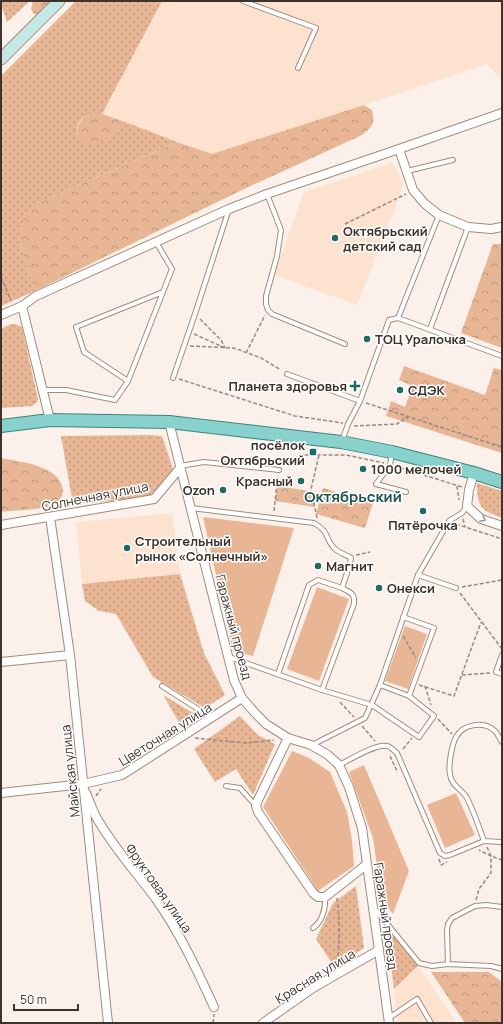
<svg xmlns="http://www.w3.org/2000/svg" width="503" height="1024" font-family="Manrope,sans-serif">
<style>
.built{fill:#fee2d0}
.grass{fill:url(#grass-dots)}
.forest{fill:url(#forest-crowns)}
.green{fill:#e8b695}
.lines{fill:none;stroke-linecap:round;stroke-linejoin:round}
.lane-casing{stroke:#a38b7b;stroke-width:6}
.street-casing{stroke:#a38b7b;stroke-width:10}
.secondary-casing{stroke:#a38b7b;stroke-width:13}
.primary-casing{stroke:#3a857e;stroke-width:14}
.path{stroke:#968b85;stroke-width:1.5;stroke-dasharray:4 2;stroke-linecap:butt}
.lane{stroke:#fff;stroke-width:4}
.street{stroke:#fff;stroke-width:8}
.secondary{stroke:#c4e8e6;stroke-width:11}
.primary{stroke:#88d1cc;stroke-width:12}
.oneway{stroke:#9e9896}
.poi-dot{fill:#1f6a65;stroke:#fff;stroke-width:1.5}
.labels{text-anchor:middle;stroke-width:3;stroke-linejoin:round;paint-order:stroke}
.poi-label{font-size:13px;font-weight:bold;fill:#3d322c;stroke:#fff;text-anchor:start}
.street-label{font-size:13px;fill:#3d322c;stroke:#fff}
.quarter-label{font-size:15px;font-weight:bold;fill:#1c5653;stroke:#fff}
</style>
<defs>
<pattern id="grass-dots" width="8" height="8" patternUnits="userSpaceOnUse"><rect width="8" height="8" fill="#e8b695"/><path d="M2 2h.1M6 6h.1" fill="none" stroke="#bd957a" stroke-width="1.8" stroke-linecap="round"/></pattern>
<pattern id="forest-crowns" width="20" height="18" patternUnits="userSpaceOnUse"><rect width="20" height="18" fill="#e8b695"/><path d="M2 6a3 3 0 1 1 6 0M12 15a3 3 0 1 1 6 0" fill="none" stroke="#bd957a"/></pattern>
</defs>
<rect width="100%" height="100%" fill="#fcf1ea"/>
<g class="built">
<polygon points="162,1 502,1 502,80 487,64 364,105 212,155 102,114"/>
<polygon points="392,163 403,182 398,201 357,305 274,275 304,192"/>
<polygon points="172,513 180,574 82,584 76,522"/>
<polygon points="418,966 457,1023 398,1023 394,989"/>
</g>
<g class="grass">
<polygon points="1,1 30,1 7,22 1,5"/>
<path d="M76,1h86l-60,113c-16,-1 -26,4 -25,21l28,4 23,-16 49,19 -139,61 -20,36 17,52 -34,15v-230z"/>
<polygon points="11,324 15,324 22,327 38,399 37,402 32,406 1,408 1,329"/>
<polygon points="149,435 162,436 174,472 147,498 73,504 61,436"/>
<path d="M477,483l25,8v27c-22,-8 -25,-12 -25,-35z"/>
<polygon points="180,574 204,653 225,695 205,708 153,677 116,614 99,611 85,601 82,584"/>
<polygon points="163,695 198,716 181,726"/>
<polygon points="240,716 258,735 275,744 253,795 236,769 215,782 194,749"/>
<polygon points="356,886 364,948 335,968 316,939 333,903"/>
<polygon points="386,924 418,966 394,989"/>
</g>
<g class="forest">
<polygon points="33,1 56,1 39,15 34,14 31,9"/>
<path d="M364,105l8,5c3,13 1,17 -10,25l-118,54 -209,102 -17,-52 2,-11 5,-14 5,-6 8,-5 139,-61 35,12z"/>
<path d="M91,113l11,1 26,9c-14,10 -31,27 -49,18 -5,-13 0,-22 12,-28z"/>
<polygon points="493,244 502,244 502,348 461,333"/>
<polygon points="404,366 485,395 494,368 502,370 502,453 386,416 391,401 405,407 413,386 399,380"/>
<path d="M1,458c19,4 59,7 62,32 0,8 -6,13 -13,16 -11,4 -36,4 -49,6z"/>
<polygon points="277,486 316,492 314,507 275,501"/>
<polygon points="323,488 373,503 365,528 316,514"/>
<polygon points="431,972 489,972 502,982 502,1023 465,1023"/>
</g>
<g class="green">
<polygon points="203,517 294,528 253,656 233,651"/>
<polygon points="317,587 349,599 319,681 287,669"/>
<polygon points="405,626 427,634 408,689 385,681"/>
<polygon points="292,751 309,758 330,772 347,812 352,840 354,866 318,891 263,807"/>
<polygon points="364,765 409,871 393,914 382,900 373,838 349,772"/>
<polygon points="456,793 475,835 445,848 427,805"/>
</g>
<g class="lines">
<g class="lane-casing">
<g id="lane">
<polyline points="243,1 316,28 298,68"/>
<polyline points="407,171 453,160"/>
<polyline points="267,194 281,230 277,256 266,296 266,304 268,310 272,314 345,344"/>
<polyline points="156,242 172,269 128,381 84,352 76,327 163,292"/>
<polyline points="398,318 502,356"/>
<polyline points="430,329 468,227"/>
<polyline points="287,374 360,401"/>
<polyline points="173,378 195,314 229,209"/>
<polyline points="43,390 66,390 115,400 128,381"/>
<polyline points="342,441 348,424 360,401 389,320 398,318 439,215"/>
<polyline points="392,453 390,465 376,484 406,492"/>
<polyline points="180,466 204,462 279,470"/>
<path d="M191,508l123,15c16,9 10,14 20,25 5,5 11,6 17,10l-1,6 -8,24c9,5 13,5 12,16l-32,86 50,15 47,32 15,-21 -25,-20 25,-68 -31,-11"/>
<polyline points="418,575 456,588"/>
<polyline points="502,655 496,672 502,674"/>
<polyline points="229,657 322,690"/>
<polyline points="278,674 309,585 318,580 342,588"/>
<polyline points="380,685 409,696"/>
<polyline points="162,686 212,718"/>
<polyline points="312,745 365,718 380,685 418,575 449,521 462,513 467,506"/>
<path d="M339,765c11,-5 37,-22 48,-19 3,0 7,5 10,7l43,100 5,3 5,-1 34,-14 18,1"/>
<polyline points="226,786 240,788 256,806"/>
<path d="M484,841c-5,-14 -10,-29 -17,-43 -5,-9 -16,-12 -17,-24 -2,-8 2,-30 6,-37 7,-13 29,-17 40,-5 2,3 4,7 6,10"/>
<polyline points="375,909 419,963 432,966 448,964 491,966 502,969"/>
<path d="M313,928c9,-6 13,-20 12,-31"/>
<polyline points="448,964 447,931 448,924 452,918 475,906 486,905 502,907"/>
<polyline points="389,1018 417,999 431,1023"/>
</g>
</g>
<g class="street-casing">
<g id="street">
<polyline points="399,149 413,190 425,204 439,215 468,227 491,229 502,227"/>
<polyline points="22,306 50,420"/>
<polyline points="1,315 22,306 36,296 229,209 267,194 399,149 502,113"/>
<polyline points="169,422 234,680 242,698 256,714 266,724 288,738 311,745 328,755 339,765 349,787 362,828 389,1023"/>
<polyline points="474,473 469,490 467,506 481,519 502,526"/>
<polyline points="50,517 70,655 108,1023"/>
<polyline points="1,525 154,499 180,468"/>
<polyline points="1,662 70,655"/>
<polyline points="288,738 258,800 256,806 258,812 313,893 318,897 325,897 366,865"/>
<polyline points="1,793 83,784 122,775 242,698"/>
<path d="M86,793c3,7 6,15 9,22 17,31 41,57 61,84 24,34 41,71 58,108"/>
<polyline points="263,1023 313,988 379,950"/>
</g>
</g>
<g class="secondary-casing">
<polyline id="secondary" points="1,59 59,1"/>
</g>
<g class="primary-casing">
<polyline id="primary" points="1,426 50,420 169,422 341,442 392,452 474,473 502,482"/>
</g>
<g class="path">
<polyline points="345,224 406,194"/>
<polyline points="1,277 11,301"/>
<polyline points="200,319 221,340 225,348"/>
<polyline points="194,334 223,347"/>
<polyline points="190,346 234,348 261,358 281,370"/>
<polyline points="246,353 265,315"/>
<polyline points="179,379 295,416 343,423"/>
<polyline points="366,403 502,447"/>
<polyline points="354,426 397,424 408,417"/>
<polyline points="284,466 300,455 346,455 384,463"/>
<polyline points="395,466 462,487"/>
<polyline points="457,486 459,500"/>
<polyline points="274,511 278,475"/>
<polyline points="317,518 311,489 319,455"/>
<polyline points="463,519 465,527"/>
<polyline points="456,524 502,539"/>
<polyline points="356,555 370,552"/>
<polyline points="462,587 502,580"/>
<polyline points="460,593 502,649"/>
<polyline points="403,636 416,658"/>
<polyline points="462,675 490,673"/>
<polyline points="419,685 454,696 481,622"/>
<polyline points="425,686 431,705"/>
<polyline points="340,702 354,717"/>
<polyline points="438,719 452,734"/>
<polyline points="362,726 375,741"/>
<polyline points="195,738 246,743 274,740"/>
<polyline points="403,749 412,738"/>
<polyline points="390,756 397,771"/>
<polyline points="96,796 101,789"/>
<polyline points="487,847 491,856 502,860"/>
<polyline points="439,859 441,865 447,862"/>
<path d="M337,898c3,23 3,44 0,67"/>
<polyline points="476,900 479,889 491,873 491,856 479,850"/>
<polyline points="213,1023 214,1014"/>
</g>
<use href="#lane" class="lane"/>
<use href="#street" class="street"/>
<use href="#secondary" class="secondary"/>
<use href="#primary" class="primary"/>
</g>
<defs><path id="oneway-chevron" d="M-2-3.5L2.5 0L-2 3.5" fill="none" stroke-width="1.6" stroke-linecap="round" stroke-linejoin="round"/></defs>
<use class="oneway" href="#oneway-chevron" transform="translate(483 519) rotate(27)"/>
<g class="poi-dot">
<circle cx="335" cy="238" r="4"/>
<circle cx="367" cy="339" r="4"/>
<path d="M353 380h4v4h4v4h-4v4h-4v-4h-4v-4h4z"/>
<circle cx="400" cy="390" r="4"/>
<rect x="309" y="448" width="8" height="8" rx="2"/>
<circle cx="363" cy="469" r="4"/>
<circle cx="301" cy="481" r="4"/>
<circle cx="223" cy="490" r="4"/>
<circle cx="423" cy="511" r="4"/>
<circle cx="127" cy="548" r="4"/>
<circle cx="318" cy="566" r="4"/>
<circle cx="379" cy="588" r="4"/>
</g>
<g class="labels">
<g class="poi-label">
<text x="343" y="236">Октябрьский<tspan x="343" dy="15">детский сад</tspan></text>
<text x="375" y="344">ТОЦ Уралочка</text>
<text x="347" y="391" text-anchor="end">Планета здоровья</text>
<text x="408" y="395">СДЭК</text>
<text x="305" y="450" text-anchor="end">посёлок<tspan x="305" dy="15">Октябрьский</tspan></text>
<text x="371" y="474">1000 мелочей</text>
<text x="293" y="486" text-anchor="end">Красный</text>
<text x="215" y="495" text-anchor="end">Ozon</text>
<text x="423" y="530" text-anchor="middle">Пятёрочка</text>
<text x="135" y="546">Строительный<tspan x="135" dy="15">рынок «Солнечный»</tspan></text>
<text x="326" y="571">Магнит</text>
<text x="387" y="593">Онекси</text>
</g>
<g class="street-label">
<text transform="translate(95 496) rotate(-11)" y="5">Солнечная улица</text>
<text transform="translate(234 627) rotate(75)" y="5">Гаражный проезд</text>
<text transform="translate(165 734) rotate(-32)" y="5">Цветочная улица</text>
<text transform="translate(70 771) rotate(-96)" y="5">Майская улица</text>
<text transform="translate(159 888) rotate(55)" y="5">Фруктовая улица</text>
<text transform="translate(386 916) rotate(82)" y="5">Гаражный проезд</text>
<text transform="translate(315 976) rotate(-32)" y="5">Красная улица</text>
</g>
<g class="quarter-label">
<text x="353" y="502">Октябрьский</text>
</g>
</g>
<rect width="503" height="1024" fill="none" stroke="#3d322c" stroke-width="4"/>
<path d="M14 1004v6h64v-6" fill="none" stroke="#3d322c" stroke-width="2"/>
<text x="20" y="1004" font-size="12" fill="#3d322c" stroke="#ffffff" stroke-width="3" paint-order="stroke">50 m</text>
</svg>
